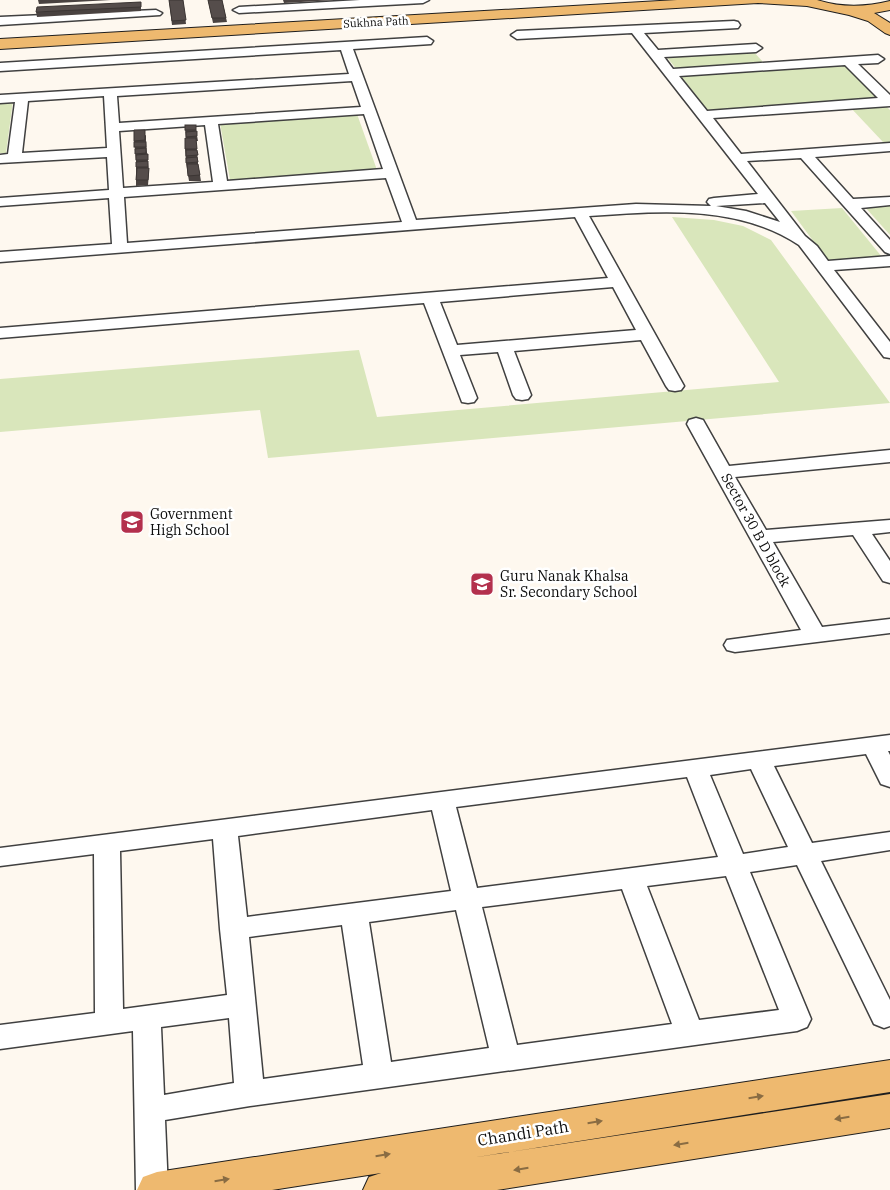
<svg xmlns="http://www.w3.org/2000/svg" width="890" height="1190" font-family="'IBM Plex Serif',serif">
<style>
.green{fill:#d9e6bb}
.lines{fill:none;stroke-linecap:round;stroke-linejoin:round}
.minor-casing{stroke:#404040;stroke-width:3}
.major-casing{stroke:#1e1e1e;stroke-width:2}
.minor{fill:#fff;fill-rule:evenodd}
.major{fill:#eeb96f;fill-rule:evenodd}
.wall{fill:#494240}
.building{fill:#554d4b;stroke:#3c3634}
.oneway{fill:#896c43}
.labels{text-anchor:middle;stroke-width:5;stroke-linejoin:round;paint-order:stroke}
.far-street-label{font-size:11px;fill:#0d0d0d;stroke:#fff}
.poi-label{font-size:14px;fill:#0d0d0d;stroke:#fff;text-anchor:start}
.street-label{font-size:14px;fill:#0d0d0d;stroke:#fff}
.near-street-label{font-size:16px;fill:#0d0d0d;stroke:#fff}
</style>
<rect width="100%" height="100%" fill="#fef8ef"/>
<g class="green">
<polygon points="752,50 765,64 677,70 666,56"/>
<polygon points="844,65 879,99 707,110 680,75"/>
<polygon points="0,101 13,101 6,153 0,153"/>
<polygon points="885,105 890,110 890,142 883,142 850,107"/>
<polygon points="357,114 377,170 230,180 220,123"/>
<polygon points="890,204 890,235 864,206"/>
<polygon points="842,208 882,257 828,261 791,211"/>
<polygon points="672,217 714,220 743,226 771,240 890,403 268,458 260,410 0,432 0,379 359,350 377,417 779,382"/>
</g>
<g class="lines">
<g class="minor-casing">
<g id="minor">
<polygon points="360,0 429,0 423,3 239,13 233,10 239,7"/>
<polygon points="156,10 162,13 160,15 0,25 0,17"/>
<path d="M734,21l4,1 2,3 -2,3 -94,5 14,17 98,-6 6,4 -6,4 -92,5 9,12 205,-14 6,4 -6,4 -20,1 32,31v11l-177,12 28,36 149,-11v8l-75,6 38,42 37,-2v8l-29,3 29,32v14l-5,-2 -84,-94 -54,3 58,75 12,10 11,15 62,-5v10l-56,4 56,72v16l-6,-1 -85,-112c-62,-41 -139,-34 -210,-29l95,170 -3,4 -6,1 -6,-1 -3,-4 -25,-46 -127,11 17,44 -3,4 -6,1 -6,-1 -3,-4 -15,-43 -38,3 17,43 -3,4 -6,1 -6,-1 -38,-99 -424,35v-10l608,-50 -33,-61 -575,45v-10l112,-8 -3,-46 -109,8v-8l109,-8 -2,-33 -107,6v-8l8,-1 7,-52 -15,1v-8l349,-21 -8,-24 -341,21v-8l427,-26 6,4 -2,3 -78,5 63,171 220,-16 75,2 -4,-4 2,-3 5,-1 44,-4 -126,-161 -115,6 -6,-4 6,-4zM845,65l33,33 -171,13 -28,-35zM352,81l9,26 -242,16 -2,-27zM104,96l3,52 -85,5 6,-52zM364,114l19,55 -156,12 -9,-57zM205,125l8,57 -90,6 -4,-57zM386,178l16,44 -275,21 -3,-46zM765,203l15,19 -34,-11 -30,-5zM613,287l23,43 -179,15 -17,-43z"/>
<polygon points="696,418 703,420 729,466 890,450 890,462 735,477 766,530 890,520 890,532 872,534 890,561 890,583 883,581 853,535 773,542 822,627 890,619 890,633 735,652 727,650 724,645 727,640 801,630 687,424 689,420"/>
<path d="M890,735v16h-2l2,4v32l-9,-3 -15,-30 -92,12 38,77 78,-11v18l-69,11 69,139v26l-6,2 -10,-4 -77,-159 -47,7 61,147 -4,8 -10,4 -547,75 -85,14 3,70h-32l-3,-159 -133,18v-24l95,-12 -1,-159 -94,12v-18zM751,769l37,78 -45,7 -33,-79zM687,777l31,80 -241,31 -21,-81zM432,810l19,81 -204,26 -9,-81zM213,839l7,90 7,66 -104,14 -3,-158zM726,876l53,134 -80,10 -52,-134zM622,889l50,135 -155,21 -35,-138zM456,910l33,138 -98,14 -22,-140zM342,925l21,140 -100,14 -14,-142zM229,1018l5,65 -70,12 -3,-68z"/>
</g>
</g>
<g class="major-casing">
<g id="major">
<path d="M677,0h140c25,8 49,7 73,1v9l-16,3 16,10v12l-5,-2 -17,-12 -19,-6 -42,-9 -49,-3 -758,46v-10z"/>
<polygon points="890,1060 890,1092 471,1158 890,1094 890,1128 497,1190 363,1190 369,1177 381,1173 272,1190 137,1190 143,1177 157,1172"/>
</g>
</g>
<use href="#minor" class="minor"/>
<use href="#major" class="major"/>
</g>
<g class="wall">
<polygon points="38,0 111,0 39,4"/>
<polygon points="169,0 183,0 186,24 172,25"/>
<polygon points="208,0 222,0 227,22 213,23"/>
<polygon points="283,0 335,0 284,3"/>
<polygon points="141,2 141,11 37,17 36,12"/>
<polygon points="185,130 196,130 198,141 196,141 198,162 198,164 201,181 189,181 186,163 185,149 186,138"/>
<polygon points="146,135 146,142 149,173 148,185 136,186 136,162 134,141"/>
</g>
<g class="building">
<polygon points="169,0 183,0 186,20 172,21"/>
<polygon points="208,0 222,0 226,18 212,18"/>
<polygon points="141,2 141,7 36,12 37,7"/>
<rect x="185" y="125" width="11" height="5"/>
<polygon points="134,130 145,130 145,140 134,141"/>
<polygon points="197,131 197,136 186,137 186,132"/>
<polygon points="185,138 196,138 197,149 185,149"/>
<rect x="134" y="142" width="12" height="5"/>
<polygon points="146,148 146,153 135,154 135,149"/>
<polygon points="186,150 197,150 198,155 186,156"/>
<polygon points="148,154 148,160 136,160 136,155"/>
<polygon points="197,157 198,162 186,163 186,158"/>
<polygon points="148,161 148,167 136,167 136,162"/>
<polygon points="187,164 198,164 200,175 188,176"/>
<polygon points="137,168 149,168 148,180 136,180"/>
</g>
<defs><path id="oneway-solid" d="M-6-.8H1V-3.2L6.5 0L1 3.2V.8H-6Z" transform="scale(1.25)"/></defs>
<g class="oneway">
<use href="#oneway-solid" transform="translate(756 1097) rotate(-9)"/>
<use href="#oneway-solid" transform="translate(842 1118) rotate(171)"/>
<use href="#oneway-solid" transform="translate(595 1122) rotate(-9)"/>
<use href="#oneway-solid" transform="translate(681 1144) rotate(171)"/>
<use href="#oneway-solid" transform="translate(383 1155) rotate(-9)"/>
<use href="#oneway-solid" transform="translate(521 1169) rotate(171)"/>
<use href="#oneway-solid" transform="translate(222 1180) rotate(-9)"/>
</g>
<defs>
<g id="school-square" transform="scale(1.25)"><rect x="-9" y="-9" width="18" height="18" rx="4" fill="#b3304d" stroke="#fff"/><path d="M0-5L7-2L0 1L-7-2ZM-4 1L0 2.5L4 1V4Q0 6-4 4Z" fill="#fff"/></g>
</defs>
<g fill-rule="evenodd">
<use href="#school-square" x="132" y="522"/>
<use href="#school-square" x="482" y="584"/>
</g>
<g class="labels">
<g class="far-street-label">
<text transform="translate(376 22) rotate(-3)" y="4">Sukhna Path</text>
</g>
<g class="poi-label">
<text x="150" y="519">Government<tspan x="150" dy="16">High School</tspan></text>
<text x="500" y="581">Guru Nanak Khalsa<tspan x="500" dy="16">Sr. Secondary School</tspan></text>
</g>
<g class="street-label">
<text transform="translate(756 530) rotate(61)" y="5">Sector 30 B D block</text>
</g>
<g class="near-street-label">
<text transform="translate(523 1133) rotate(-9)" y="6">Chandi Path</text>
</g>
</g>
</svg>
